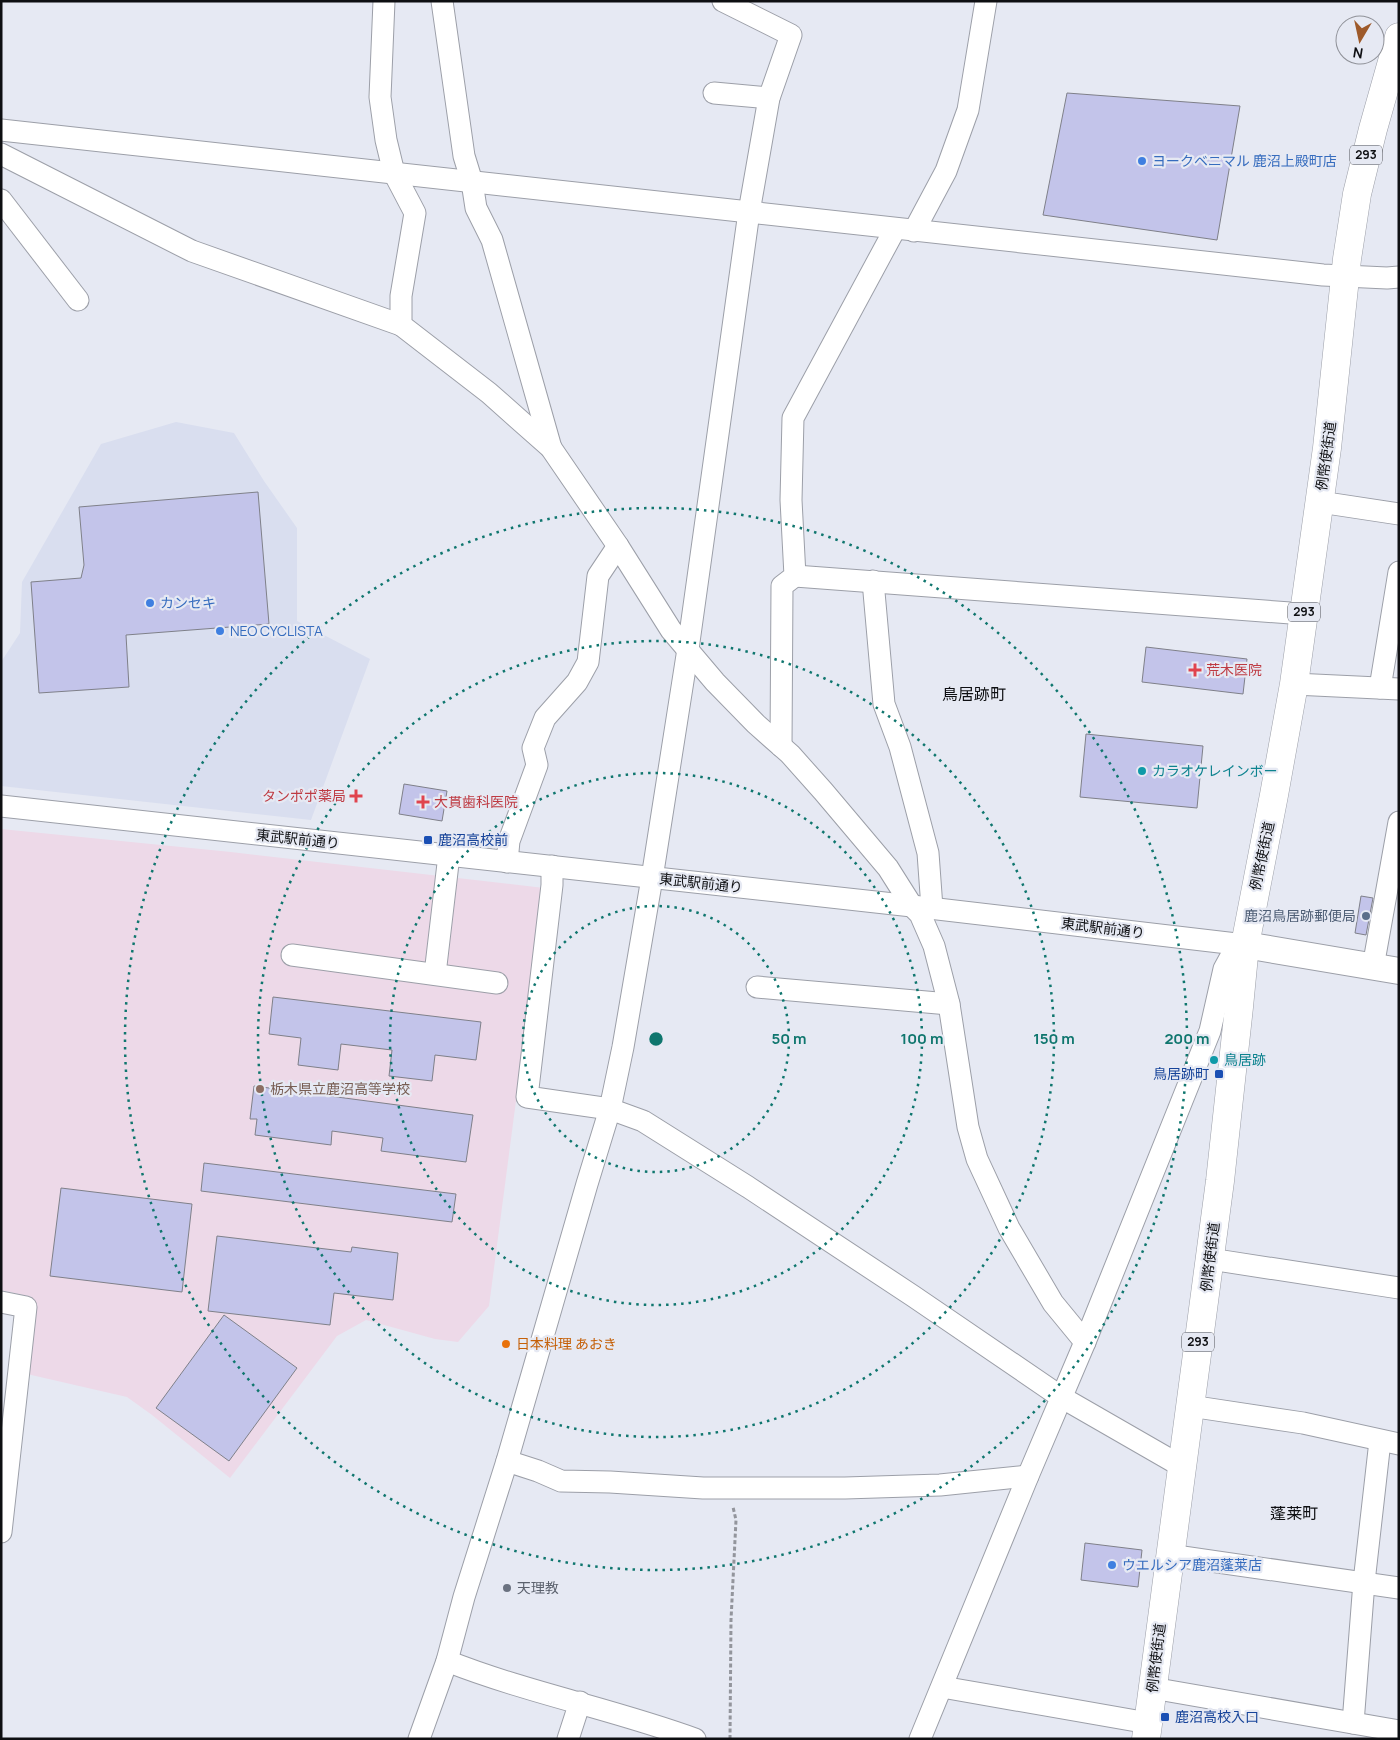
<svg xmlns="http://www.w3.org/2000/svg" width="1400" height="1740" font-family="Manrope,'Noto Sans JP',sans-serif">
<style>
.built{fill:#d9deef}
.education{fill:#edd9e8}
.building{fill:#c3c4ea;stroke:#7f8089}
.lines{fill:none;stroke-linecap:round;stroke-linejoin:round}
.minor-casing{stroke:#9c9fa8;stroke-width:23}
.major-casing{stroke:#9c9fa8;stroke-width:28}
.highway-casing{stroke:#9c9fa8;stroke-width:29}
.path{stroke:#93959c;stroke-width:3;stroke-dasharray:4 2.5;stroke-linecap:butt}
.minor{stroke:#fff;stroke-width:21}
.major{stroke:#fff;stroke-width:26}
.highway{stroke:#fff;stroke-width:28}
.ring{fill:none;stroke:#0f766e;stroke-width:2.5;stroke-dasharray:2.5 5}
.shop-dot{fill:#3f7fe0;stroke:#e6e9f3;stroke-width:2}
.health-dot{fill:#e0444e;stroke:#e6e9f3;stroke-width:2}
.culture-dot{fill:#0f9aa8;stroke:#e6e9f3;stroke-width:2}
.transit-dot{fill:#1a4fb4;stroke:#e6e9f3;stroke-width:2}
.service-dot{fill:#5c6f8a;stroke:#e6e9f3;stroke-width:2}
.education-dot{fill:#8d6e63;stroke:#e6e9f3;stroke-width:2}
.food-dot{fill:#e8710a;stroke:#e6e9f3;stroke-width:2}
.worship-dot{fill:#6b7280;stroke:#e6e9f3;stroke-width:2}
.labels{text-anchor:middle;stroke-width:4.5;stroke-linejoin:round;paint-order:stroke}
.shield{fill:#e6e9f3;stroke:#4f5056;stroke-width:1}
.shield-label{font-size:12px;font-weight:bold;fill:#0e0f12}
.shop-label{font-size:14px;fill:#366cbe;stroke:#e6e9f3;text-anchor:start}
.street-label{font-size:14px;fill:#0e0f12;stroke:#e6e9f3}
.health-label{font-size:14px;fill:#be3a42;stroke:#e6e9f3;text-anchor:start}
.culture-label{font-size:14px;fill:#0d838f;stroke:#e6e9f3;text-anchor:start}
.transit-label{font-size:14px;fill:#164399;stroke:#e6e9f3;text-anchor:start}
.service-label{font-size:14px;fill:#4e5e75;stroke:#e6e9f3;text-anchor:end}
.education-label{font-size:14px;fill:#785e54;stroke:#e6e9f3;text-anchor:start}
.food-label{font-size:14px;fill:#c56008;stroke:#e6e9f3;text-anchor:start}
.worship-label{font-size:14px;fill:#5b616d;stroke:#e6e9f3;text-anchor:start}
.quarter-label{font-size:16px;fill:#0e0f12;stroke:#e6e9f3}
.centre{fill:#0f766e;stroke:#e6e9f3;stroke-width:2.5}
.ring-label{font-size:15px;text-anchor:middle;font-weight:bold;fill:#0f766e;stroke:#e6e9f3;stroke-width:4.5;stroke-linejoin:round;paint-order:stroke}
</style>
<rect width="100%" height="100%" fill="#e6e9f3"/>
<polygon class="built" points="176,422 234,433 264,481 297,528 297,621 370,659 311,820 1,786 1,662 20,633 22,582 101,444"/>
<polygon class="education" points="1,829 231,852 544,888 489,1306 458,1342 435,1339 366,1320 337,1336 230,1478 152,1415 127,1397 27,1374 32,1297 1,1290"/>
<g class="building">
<polygon points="1067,93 1240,106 1217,240 1043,215"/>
<polygon points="258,492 269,624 126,635 129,687 39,693 31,582 81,578 84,565 79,507"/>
<polygon points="1146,647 1247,659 1243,694 1142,682"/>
<polygon points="1086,734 1203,746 1197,808 1080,797"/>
<polygon points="404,784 447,791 442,821 399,814"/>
<polygon points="1361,896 1373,898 1366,935 1355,933"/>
<polygon points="273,997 481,1022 476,1060 435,1055 432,1081 389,1076 392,1050 341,1044 338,1070 298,1065 301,1038 269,1034"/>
<polygon points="254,1086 473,1115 466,1162 381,1151 383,1138 332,1131 331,1145 255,1135 257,1119 250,1119"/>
<polygon points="204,1163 456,1194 452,1222 201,1191"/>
<polygon points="61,1188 192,1204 182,1292 50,1276"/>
<polygon points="217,1236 351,1252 352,1247 398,1253 393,1300 334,1293 330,1325 208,1311"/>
<polygon points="224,1315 297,1368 229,1461 156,1408"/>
<polygon points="1085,1543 1142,1550 1138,1587 1081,1580"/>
</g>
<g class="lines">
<g class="minor-casing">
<g id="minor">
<polyline points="384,1 380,97 386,140 394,173 415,213 401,296 401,325 489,393 551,448 618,546 671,630 715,682 756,724 790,754 823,791 888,868 912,906 920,914 934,946 949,1004 968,1127 977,1159 1009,1228 1053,1303 1085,1342"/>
<polyline points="442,1 464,156 472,182 476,208 492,240 551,448"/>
<polyline points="714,93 769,98"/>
<polyline points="1,130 1323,275 1387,278 1399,277"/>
<polyline points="1,154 192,251 401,325"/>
<polyline points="1,200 78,300"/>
<polyline points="914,231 946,171 968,110 986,1"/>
<polyline points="1320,502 1399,514"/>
<polyline points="795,576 1304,614"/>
<polyline points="873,581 884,704 900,747 928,853 932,908"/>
<polyline points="1294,684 1399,689"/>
<polyline points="1380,688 1399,572"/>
<polyline points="781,746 782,586 795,576 791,500 793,418 895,229"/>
<polyline points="1,806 912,906 1245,945"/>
<polyline points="507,862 509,841 537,765 533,748 545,718 577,682 588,662 598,576 618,546"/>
<polyline points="552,866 552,885 527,1097 610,1109 643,1121 748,1187 913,1296 1061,1397 1181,1466"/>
<polyline points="292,955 497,983"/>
<polyline points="1373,967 1399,822"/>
<polyline points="435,974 449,855"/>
<polyline points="757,987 949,1004"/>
<polyline points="1210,1259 1399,1288"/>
<polyline points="1,1302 26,1307 1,1532"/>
<polyline points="1190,1406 1303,1423 1399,1444"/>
<polyline points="507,1461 538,1471 561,1481 610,1482 703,1488 845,1488 940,1485 1028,1476"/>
<polyline points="1169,1555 1399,1588"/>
<path d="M447,1661c81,32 166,48 248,78"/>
<polyline points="942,1687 1148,1723"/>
<polyline points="1152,1688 1399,1731"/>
<polyline points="1353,1723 1364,1582 1380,1441"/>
<polyline points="419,1739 447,1661 464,1597 507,1461 587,1184 610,1109 623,1047 652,878 688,649 749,212 769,98 791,35 723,1"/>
<polyline points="568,1739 580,1702"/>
<polyline points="920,1739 1028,1476 1085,1342 1210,1031 1224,969 1230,958 1245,945"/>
</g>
</g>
<g class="major-casing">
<polyline id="major" points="1245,945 1399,971"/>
</g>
<g class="highway-casing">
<polyline id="highway" points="1146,1739 1220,1181 1239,1007 1245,945 1274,795 1294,684 1327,448 1347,259 1357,194 1373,129 1399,37"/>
</g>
<polyline class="path" points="730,1739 731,1620 736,1520 733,1507"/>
<use href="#minor" class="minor"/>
<use href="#major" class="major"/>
<use href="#highway" class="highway"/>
</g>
<g class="ring">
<circle cx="656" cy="1039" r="133"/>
<circle cx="656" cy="1039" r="266"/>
<circle cx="656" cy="1039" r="398"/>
<circle cx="656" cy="1039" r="531"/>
</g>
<g class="shop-dot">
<circle cx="1142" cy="161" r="5"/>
<circle cx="150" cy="603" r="5"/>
<circle cx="220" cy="631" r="5"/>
<circle cx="1112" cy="1565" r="5"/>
</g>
<g class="health-dot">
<path d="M1192.5 662.5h5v5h5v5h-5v5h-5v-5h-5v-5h5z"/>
<path d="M353.5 788.5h5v5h5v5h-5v5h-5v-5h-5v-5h5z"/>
<path d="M420.5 794.5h5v5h5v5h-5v5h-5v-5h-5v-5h5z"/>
</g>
<g class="culture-dot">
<circle cx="1142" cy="771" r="5"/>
<circle cx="1214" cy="1060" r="5"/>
</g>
<g class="transit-dot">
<rect x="423" y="835" width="10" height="10" rx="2.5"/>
<rect x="1214" y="1069" width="10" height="10" rx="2.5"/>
<rect x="1160" y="1712" width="10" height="10" rx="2.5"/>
</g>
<circle class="service-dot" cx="1366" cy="916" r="5"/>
<circle class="education-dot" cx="260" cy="1089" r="5"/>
<circle class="food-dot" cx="506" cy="1344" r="5"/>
<circle class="worship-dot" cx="507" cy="1588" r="5"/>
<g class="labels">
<g class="shield">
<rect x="1350" y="145.5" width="32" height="19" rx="4"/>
<rect x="1288" y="602.5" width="32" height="19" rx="4"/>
<rect x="1182" y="1332.5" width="32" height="19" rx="4"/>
</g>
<g class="shield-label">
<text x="1366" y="159">293</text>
<text x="1304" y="616">293</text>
<text x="1198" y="1346">293</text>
</g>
<g class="shop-label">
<text x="1152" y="166">ヨークベニマル 鹿沼上殿町店</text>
<text x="160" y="608">カンセキ</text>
<text x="230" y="636">NEO CYCLISTA</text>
<text x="1122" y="1570">ウエルシア鹿沼蓬莱店</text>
</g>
<g class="street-label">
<text transform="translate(1326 456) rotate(-82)" y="5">例幣使街道</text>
<text transform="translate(298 839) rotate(6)" y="5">東武駅前通り</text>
<text transform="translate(1262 856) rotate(-78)" y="5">例幣使街道</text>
<text transform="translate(701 883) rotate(6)" y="5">東武駅前通り</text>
<text transform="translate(1103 928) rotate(7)" y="5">東武駅前通り</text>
<text transform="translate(1210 1257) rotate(-83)" y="5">例幣使街道</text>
<text transform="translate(1156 1658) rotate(-83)" y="5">例幣使街道</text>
</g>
<g class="health-label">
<text x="1206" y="675">荒木医院</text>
<text x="346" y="801" text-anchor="end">タンポポ薬局</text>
<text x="434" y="807">大貫歯科医院</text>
</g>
<g class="culture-label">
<text x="1152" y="776">カラオケレインボー</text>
<text x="1224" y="1065">鳥居跡</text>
</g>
<g class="transit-label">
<text x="438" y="845">鹿沼高校前</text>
<text x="1209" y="1079" text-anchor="end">鳥居跡町</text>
<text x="1175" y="1722">鹿沼高校入口</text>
</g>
<g class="service-label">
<text x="1356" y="921">鹿沼鳥居跡郵便局</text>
</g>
<g class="education-label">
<text x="270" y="1094">栃木県立鹿沼高等学校</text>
</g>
<g class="food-label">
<text x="516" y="1349">日本料理 あおき</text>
</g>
<g class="worship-label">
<text x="517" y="1593">天理教</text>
</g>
<g class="quarter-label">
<text x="974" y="700">鳥居跡町</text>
<text x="1294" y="1519">蓬莱町</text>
</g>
</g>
<circle cx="656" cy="1039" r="8" class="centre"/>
<g class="ring-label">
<text x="789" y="1044">50 m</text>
<text x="922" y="1044">100 m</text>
<text x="1054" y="1044">150 m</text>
<text x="1187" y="1044">200 m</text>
</g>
<rect width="1400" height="1740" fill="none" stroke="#0e0f12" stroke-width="5"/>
<g transform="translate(1360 40) rotate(189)"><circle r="24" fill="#e6e9f3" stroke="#909299"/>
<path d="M0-4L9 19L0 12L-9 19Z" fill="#9e5a2a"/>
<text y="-8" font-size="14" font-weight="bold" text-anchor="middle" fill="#0e0f12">N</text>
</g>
</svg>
